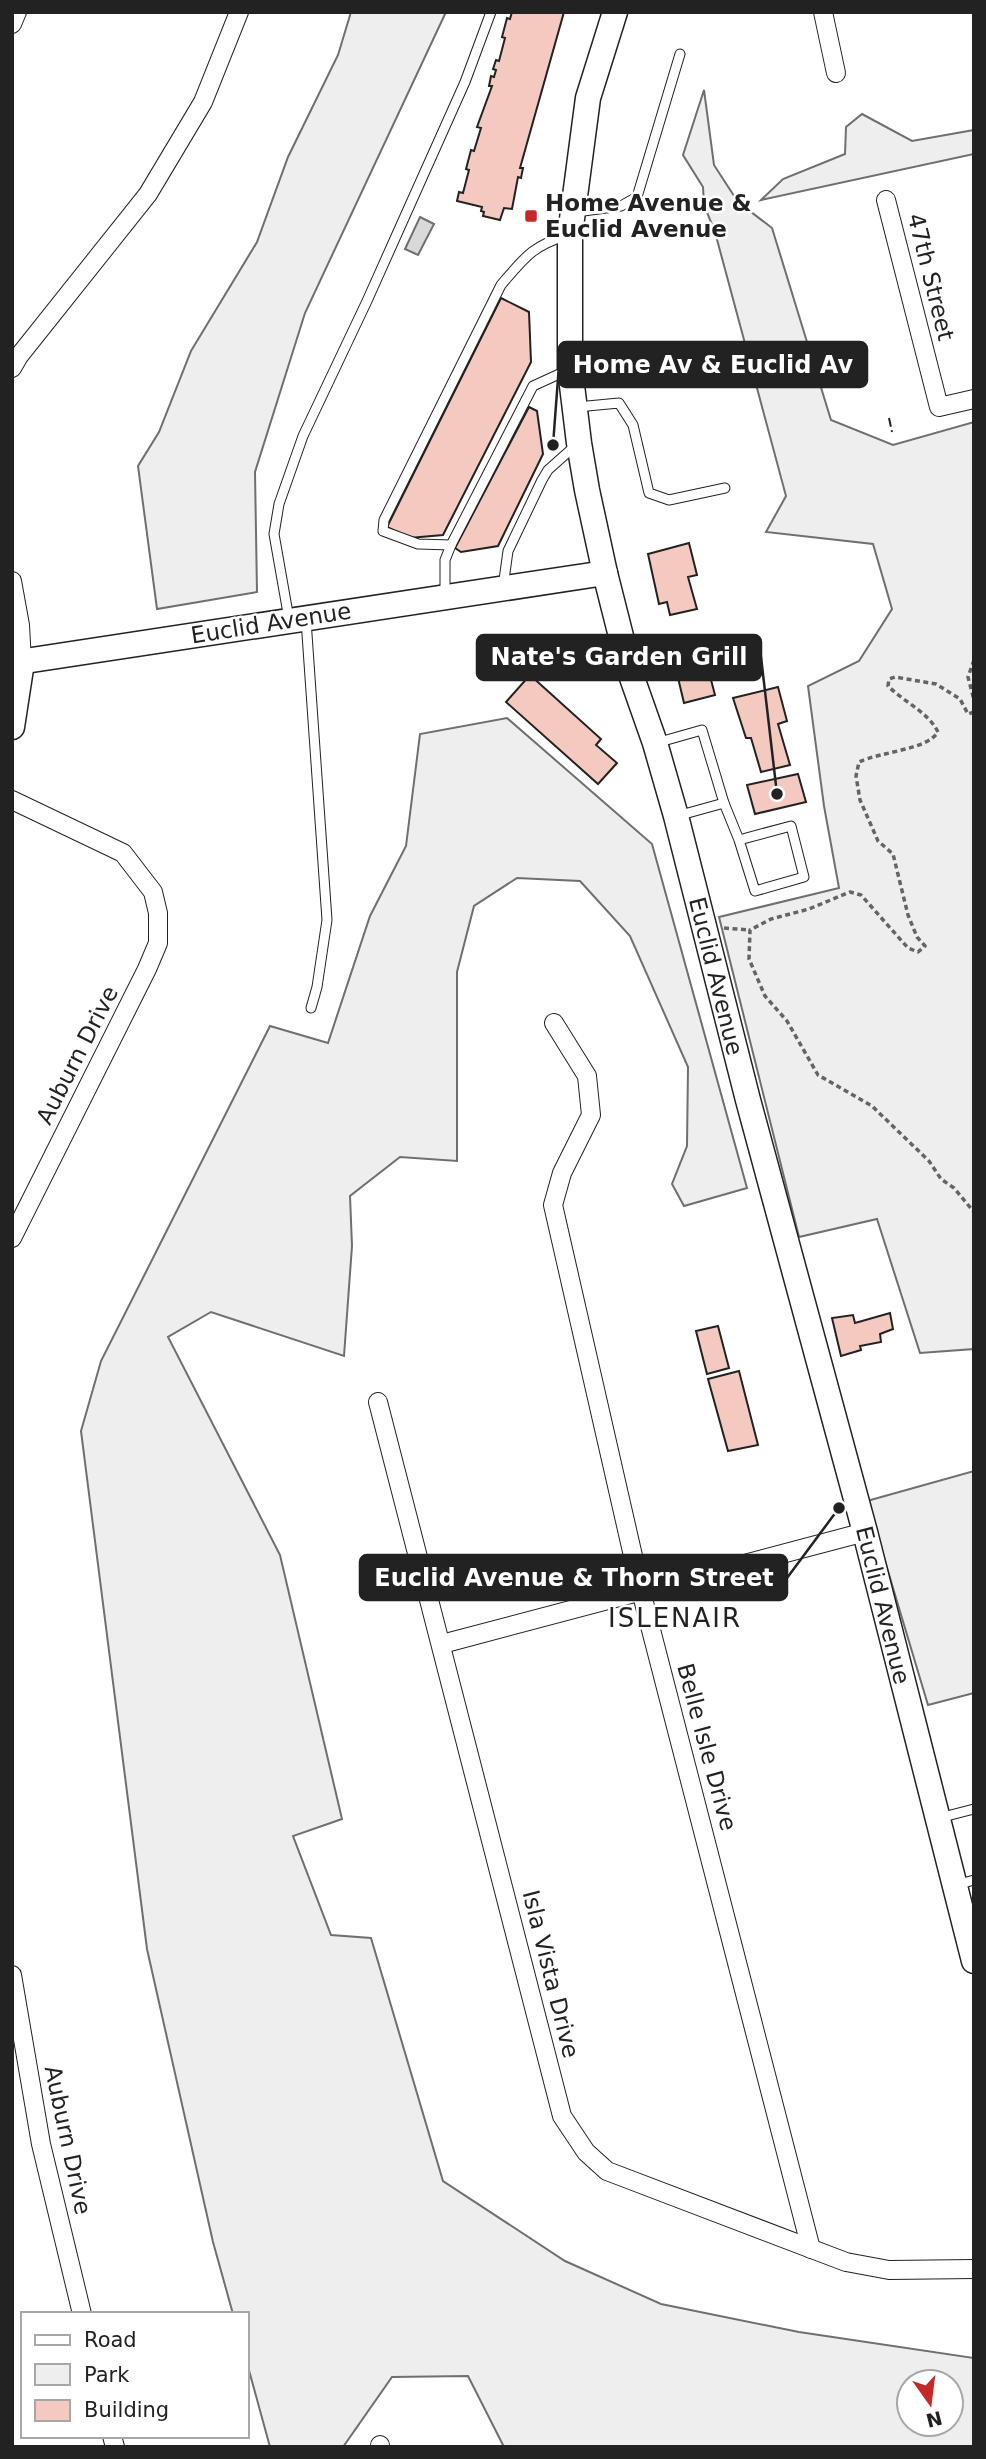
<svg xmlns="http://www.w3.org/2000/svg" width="986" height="2459" font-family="'DejaVu Sans',sans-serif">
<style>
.green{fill:#eee;stroke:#6f6f6f;stroke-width:2;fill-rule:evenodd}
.water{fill:#d9d9d9;stroke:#6f6f6f;stroke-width:2}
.building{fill:#f3c9c0;stroke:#222;stroke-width:2}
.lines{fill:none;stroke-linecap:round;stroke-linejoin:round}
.lane-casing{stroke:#222;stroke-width:11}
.street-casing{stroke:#222;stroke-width:20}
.secondary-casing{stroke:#222;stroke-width:27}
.path{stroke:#646464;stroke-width:3.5;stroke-dasharray:5 3.5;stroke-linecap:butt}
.lane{stroke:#fff;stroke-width:9}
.street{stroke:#fff;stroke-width:18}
.secondary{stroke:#fff;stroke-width:24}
.fence{stroke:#222;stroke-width:2;stroke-dasharray:9 3.5;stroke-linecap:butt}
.poi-dot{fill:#c62828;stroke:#fff;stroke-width:2.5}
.labels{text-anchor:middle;stroke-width:5;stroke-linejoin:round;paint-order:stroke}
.poi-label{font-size:23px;font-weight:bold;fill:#222;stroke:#fff;text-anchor:start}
.street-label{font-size:23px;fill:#222;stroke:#fff}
.quarter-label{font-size:26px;letter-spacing:2px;fill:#222;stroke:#fff}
.leader{fill:none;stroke:#222;stroke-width:2.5}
.callout-dot{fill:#222;stroke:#fff;stroke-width:2.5}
.callout{fill:#222;stroke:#222;stroke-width:2.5}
.callout-label{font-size:24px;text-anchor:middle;font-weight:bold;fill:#fff}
</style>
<rect width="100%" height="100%" fill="#fff"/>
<g class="green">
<polygon points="351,12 446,12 305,313 255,472 257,592 157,609 138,466 159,432 191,351 257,242 288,157 338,55"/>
<polygon points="704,90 714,165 738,202 772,228 831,420 893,445 974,422 974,1349 920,1353 877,1219 799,1237 719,917 839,888 824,806 808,686 859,661 892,609 873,544 766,532 786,496 715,232 704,205 703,187 683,155"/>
<polygon points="862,114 912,141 974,130 974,154 761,200 783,179 845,154 846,127"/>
<path d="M507,718l145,126 95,344 -63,18 -12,-22 15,-38 1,-79 -58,-131 -50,-55 -63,-3 -43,28 -17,66v189l-57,-4 -50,39 2,50 -8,110 -133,-44 -43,25 112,218 62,264 -49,17 38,99 40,3 72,243 122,80 96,43 138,28 175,26v89h-470l-36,-71 -76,1 -49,70h-73l-23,-84v-49h-14l-20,-72 -66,-293 -66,-518 20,-70 169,-335 58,17 42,-127 36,-70 14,-112zM951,2382v42h-42v-42z"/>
<polygon points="974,1471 974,1693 928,1705 867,1501"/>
</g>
<polygon class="water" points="420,217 434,224 418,255 405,249"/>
<g class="building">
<polygon points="512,12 564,12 520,168 523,168 521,178 518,177 512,209 504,208 500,220 483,216 484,212 481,211 482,207 457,201 459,192 463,193 469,170 466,169 471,150 474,151 481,128 477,127 492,86 489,86 491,76 494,77 496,70 493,69 496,60 499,61 505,38 502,37 507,18 510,19"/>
<polygon points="501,298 529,312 531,362 443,535 409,538 387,527"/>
<polygon points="529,407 537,411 543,454 498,546 461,552 455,548"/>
<polygon points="689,543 697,575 688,577 697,609 670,615 667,602 659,604 648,554"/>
<polygon points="704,653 715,695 684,703 674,661"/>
<polygon points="530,675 601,739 596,745 617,763 598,784 506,702"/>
<polygon points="778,687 787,721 778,724 790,765 761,772 751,738 746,738 733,698"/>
<polygon points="798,774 806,802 755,814 747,785"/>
<polygon points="890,1313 893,1329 880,1334 881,1342 860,1346 861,1350 841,1356 832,1318 853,1315 855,1323"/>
<polygon points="718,1326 729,1368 707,1374 696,1331"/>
<polygon points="739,1371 758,1445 728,1451 708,1379"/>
</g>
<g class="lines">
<g class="lane-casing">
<g id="lane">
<polyline points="576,212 621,206 637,197 680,54"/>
<path d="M568,370l-35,16 -82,159 -33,-1 -35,-13 1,-11 117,-235c24,-28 31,-39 67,-50"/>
<polyline points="577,407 619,403 633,425 649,493 669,500 725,488"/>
<polyline points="503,587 508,551 542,480 548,470 576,445"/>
<polyline points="445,594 445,560 451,545"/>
<polyline points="289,619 274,534 279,504 303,436 367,301 465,82 491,12"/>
<polyline points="306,620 327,920 317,987 311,1008"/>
<polyline points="656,743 702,730 724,803 677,816"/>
<polyline points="724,803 739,840 755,891 804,877 791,826 739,840"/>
<polyline points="939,1818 974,1809"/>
<polyline points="956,1885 974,1880"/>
</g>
</g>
<g class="street-casing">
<g id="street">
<polyline points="823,12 836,73"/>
<polyline points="12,24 17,12"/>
<polyline points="886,200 939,407 974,399"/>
<polyline points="12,368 19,356 148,194 203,102 239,12"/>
<polyline points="12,581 20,625 22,662"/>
<polyline points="12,800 123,853 153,892 158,913 158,943 147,969 12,1238"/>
<polyline points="554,1023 587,1076 591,1115 562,1173 553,1205 641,1591 811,2249"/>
<polyline points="378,1402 562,2116 586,2152 607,2171 846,2262 889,2270 974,2269"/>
<polyline points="442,1644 865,1532"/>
<polyline points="12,1975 41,2144 82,2314"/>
<polyline points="112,2436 115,2447"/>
<polyline points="380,2445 380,2447"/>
</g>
</g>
<g class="secondary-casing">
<g id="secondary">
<polyline points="615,12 588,98 570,234 570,369 579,443 587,490 605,573 630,672 655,743 676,816 748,1100 865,1532 974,1961"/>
<polyline points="12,663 605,573"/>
<polyline points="12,727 22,662"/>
</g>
</g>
<g class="path">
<polyline points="974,660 968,677 974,700"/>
<path d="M974,712l-6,2 -8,-15 -24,-15 -41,-7 -6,2 -1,7c16,16 40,26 50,46 -11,18 -59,20 -79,30l-3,14 4,24 18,41 15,13 15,61 9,22 8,9 -7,6 -10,-4 -47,-53 -11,-3 -41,17 -38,10 -21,11 -1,29 16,37 22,25 31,54 54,31 57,55 12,18 13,9 20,24"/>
<polyline points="724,928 750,930"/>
</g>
<use href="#lane" class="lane"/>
<use href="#street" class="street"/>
<use href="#secondary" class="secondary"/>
<polyline class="fence" points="889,418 892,432"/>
</g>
<rect class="poi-dot" x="524" y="209" width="14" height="14" rx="3.5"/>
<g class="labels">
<g class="poi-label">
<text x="545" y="211">Home Avenue &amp;<tspan x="545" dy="26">Euclid Avenue</tspan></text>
</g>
<g class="street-label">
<text transform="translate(931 277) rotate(76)" y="8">47th Street</text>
<text transform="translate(271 623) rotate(-9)" y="8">Euclid Avenue</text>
<text transform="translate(716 976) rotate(76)" y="8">Euclid Avenue</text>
<text transform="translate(77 1055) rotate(-63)" y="8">Auburn Drive</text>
<text transform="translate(883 1605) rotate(76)" y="8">Euclid Avenue</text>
<text transform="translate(707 1747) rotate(75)" y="8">Belle Isle Drive</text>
<text transform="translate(551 1974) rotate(76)" y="8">Isla Vista Drive</text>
<text transform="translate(68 2140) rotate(78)" y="8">Auburn Drive</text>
</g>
<g class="quarter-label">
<text x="675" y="1627">ISLENAIR</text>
</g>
</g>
<path class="leader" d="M553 445L559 365M777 794L761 657M839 1508L787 1578"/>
<g class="callout-dot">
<circle cx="553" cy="445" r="7"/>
<circle cx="777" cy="794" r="7"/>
<circle cx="839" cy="1508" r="7"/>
</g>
<g class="callout">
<rect x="559" y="342" width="308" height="45" rx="7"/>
<rect x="477" y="635" width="284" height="45" rx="7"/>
<rect x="360" y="1555" width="427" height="45" rx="7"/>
</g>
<g class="callout-label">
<text x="713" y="373">Home Av &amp; Euclid Av</text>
<text x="619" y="665">Nate's Garden Grill</text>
<text x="574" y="1586">Euclid Avenue &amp; Thorn Street</text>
</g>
<rect width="986" height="2459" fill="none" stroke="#222222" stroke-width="28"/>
<rect x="21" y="2312" width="228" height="126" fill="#ffffff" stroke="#a7a7a7" stroke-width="2"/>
<rect x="35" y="2335" width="35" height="10" fill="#ffffff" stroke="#a7a7a7" stroke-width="2"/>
<text x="84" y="2347" font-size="21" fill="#222222">Road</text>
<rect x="35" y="2364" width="35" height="21" fill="#eeeeee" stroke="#a7a7a7" stroke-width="2"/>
<text x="84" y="2382" font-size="21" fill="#222222">Park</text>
<rect x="35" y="2400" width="35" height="21" fill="#f3c9c0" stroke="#a7a7a7" stroke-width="2"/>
<text x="84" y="2417" font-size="21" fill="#222222">Building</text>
<g transform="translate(930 2403) rotate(166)"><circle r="33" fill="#ffffff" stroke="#a7a7a7" stroke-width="2"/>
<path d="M0-5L12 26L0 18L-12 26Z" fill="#c62828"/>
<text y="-10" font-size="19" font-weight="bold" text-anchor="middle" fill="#222222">N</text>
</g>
</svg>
